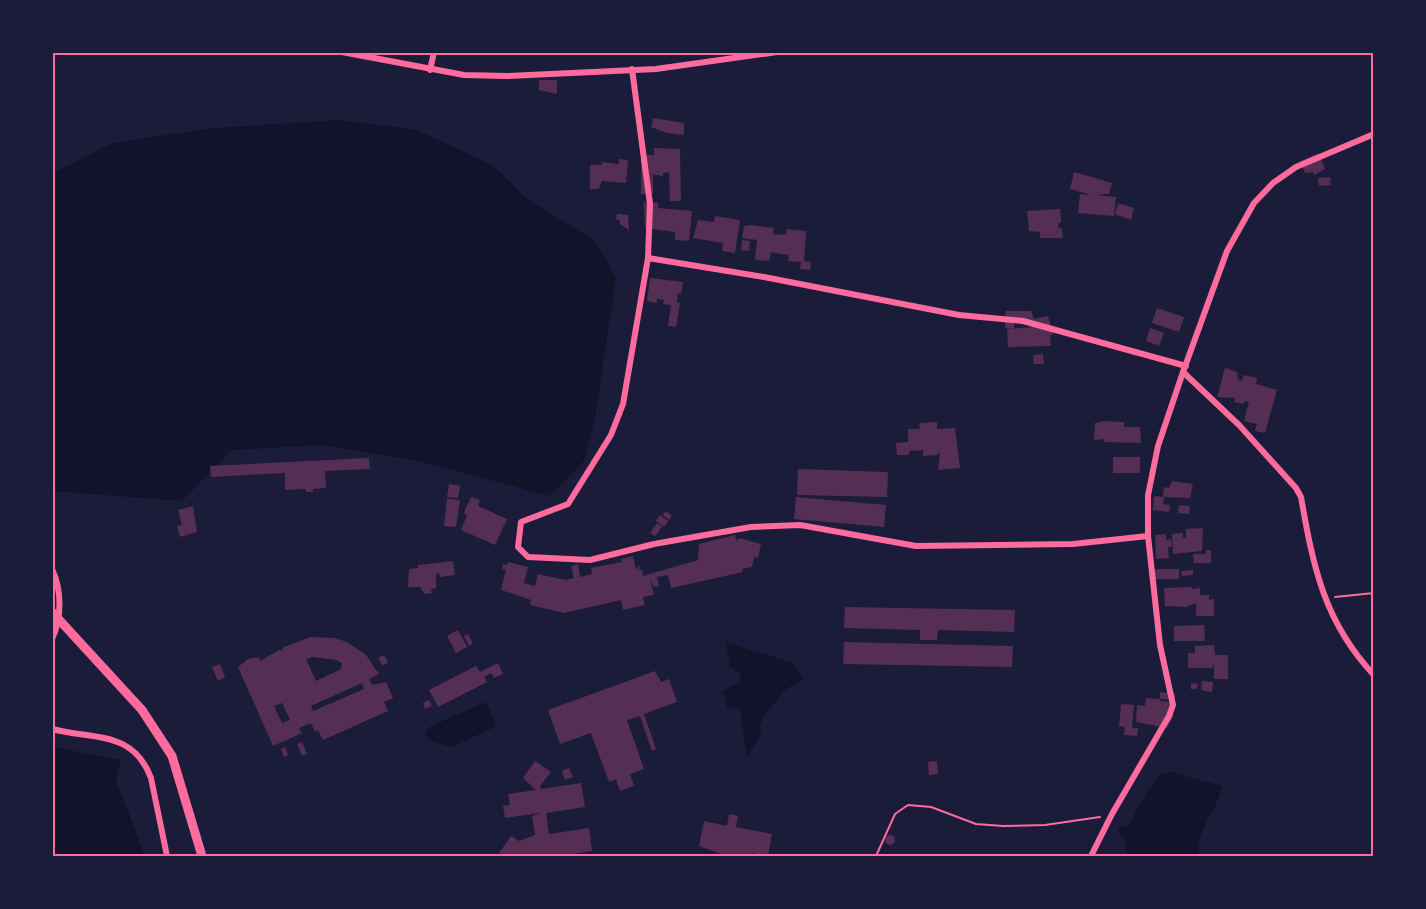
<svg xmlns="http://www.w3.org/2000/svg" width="1426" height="909" font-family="Overpass,sans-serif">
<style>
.water{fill:#12122b}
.building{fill:#542f53;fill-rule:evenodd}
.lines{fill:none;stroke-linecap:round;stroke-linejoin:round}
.path{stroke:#ff6b9d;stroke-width:2}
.minor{stroke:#ff6b9d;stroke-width:6}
.tertiary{stroke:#ff6b9d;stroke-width:9}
.neatline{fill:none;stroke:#ff6b9d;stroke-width:2}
</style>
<rect width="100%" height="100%" fill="#1b1b3a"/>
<g class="water">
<polygon points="340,120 417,130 492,165 526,198 595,241 616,277 595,418 584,461 550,496 419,461 322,445 231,450 182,501 53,491 55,172 112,143 215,128"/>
<polygon points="726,642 793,663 804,679 786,689 764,716 760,725 761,734 747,757 740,710 727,707 723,691 739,682 741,673 730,667"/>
<polygon points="486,702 497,726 452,747 429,740 425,733 431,726"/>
<polygon points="52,747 121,760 116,780 145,856 53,856"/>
<path d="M1171,772l51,14c-5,26 -24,39 -24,70h-72l-1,-17 -7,-8 3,-5 7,1 18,-34 15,-19z"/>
</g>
<g class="building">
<polygon points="539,80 557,80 557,94 539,90"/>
<polygon points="653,118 684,123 684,135 667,133 651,127"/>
<polygon points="654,148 680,149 681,201 670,201 669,172 663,173 663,176 645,173 653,175 653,194 641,194 641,155 654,155"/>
<polygon points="1319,153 1325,169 1314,175 1313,172 1305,173 1300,161"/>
<polygon points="619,159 628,160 626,183 602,181 599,189 590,189 590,165 602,165 602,162 619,164"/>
<polygon points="1074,172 1112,183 1109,194 1096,195 1116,197 1114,216 1078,213 1080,194 1092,195 1070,189"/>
<polygon points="1330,177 1331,185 1319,186 1318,178"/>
<polygon points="644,202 658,203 658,208 692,211 689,241 675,240 675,232 645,228"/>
<polygon points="1118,203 1134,208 1131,220 1115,214"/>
<polygon points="1060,209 1061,223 1058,223 1059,229 1062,228 1063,238 1040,238 1040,232 1029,231 1027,211"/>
<polygon points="617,214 628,215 629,230 620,224 620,220 616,220"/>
<polygon points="715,216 740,220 735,253 722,251 723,243 693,238 698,220 714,222"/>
<polygon points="751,225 774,228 773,234 777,235 786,234 787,229 806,231 804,261 811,262 810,270 800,269 801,262 788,261 789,255 775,253 771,252 769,261 755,260 757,240 742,238 744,226"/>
<polygon points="742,240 750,241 749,251 741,250"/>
<polygon points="650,278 683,282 681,294 678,293 677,303 680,303 676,327 668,326 671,305 663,304 664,300 657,299 657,303 647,301"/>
<polygon points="1157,308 1184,317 1179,332 1152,323"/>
<polygon points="1006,311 1031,311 1034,319 1048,316 1053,335 1050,335 1051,346 1008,347 1007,329 1033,327 1032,322 1014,321 1014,329 1005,328"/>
<polygon points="1150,328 1164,333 1159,346 1146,341"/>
<polygon points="1043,354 1044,364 1034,364 1033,355"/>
<polygon points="1225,368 1237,372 1238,379 1242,381 1244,375 1257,378 1256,384 1277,390 1265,433 1255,431 1257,424 1244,421 1249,402 1245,401 1244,404 1234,402 1235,398 1217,397"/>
<polygon points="1104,421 1124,422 1124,427 1140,427 1141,443 1104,442 1104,439 1094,440 1095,423"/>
<polygon points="937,422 937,429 955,428 960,468 938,470 940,452 937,455 923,456 923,450 909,451 909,455 897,455 896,443 908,442 908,429 920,429 919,423"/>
<rect x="1113" y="457" width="27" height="16"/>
<polygon points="369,458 370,469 325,471 326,488 313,489 313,492 306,492 305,489 285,490 285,473 211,477 210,466"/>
<polygon points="798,469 888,472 887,497 797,495"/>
<polygon points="1172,481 1193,484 1190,498 1163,497 1164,487 1169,488"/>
<polygon points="449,484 460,486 458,498 447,497"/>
<polygon points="1154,496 1164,497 1163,504 1170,505 1169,512 1153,510"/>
<polygon points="471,497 480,500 478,506 507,519 495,545 461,530 467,515 464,513 468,503 473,503 469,502"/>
<polygon points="796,497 886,505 884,527 794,519"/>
<polygon points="447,499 460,500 456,527 444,526"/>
<polygon points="1179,505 1190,506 1189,514 1178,513"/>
<polygon points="193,506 197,532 180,537 177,526 182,525 178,510"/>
<polygon points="666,511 672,516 669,520 663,515"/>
<polygon points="660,515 668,521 664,527 656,521"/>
<polygon points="657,523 662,527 655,536 650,533"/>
<polygon points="1203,528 1202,551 1173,554 1172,534 1183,533 1183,538 1186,538 1186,529"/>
<polygon points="1166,534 1166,540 1171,539 1172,547 1168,547 1169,558 1156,559 1155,535"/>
<polygon points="735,535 737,541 739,538 761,544 758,558 754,557 752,567 742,569 743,572 671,588 668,575 657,577 659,586 654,587 650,579 654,595 643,597 645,605 623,610 621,600 564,613 530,605 531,600 501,590 506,570 502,569 503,564 507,565 508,562 528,567 524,583 535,586 538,574 566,580 574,578 571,566 578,564 580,577 592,574 591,568 622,562 621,559 633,556 636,569 640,565 639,570 642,570 643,576 698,560 699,544"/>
<polygon points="1206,550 1211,550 1211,563 1194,563 1193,554 1206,554"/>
<polygon points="453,561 455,575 440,577 439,573 436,574 436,588 431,589 432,593 425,594 420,587 408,587 409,569 418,568 418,565"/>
<rect x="1155" y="569" width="24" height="10"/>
<polygon points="1193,570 1193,575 1182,576 1181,571"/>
<polygon points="1192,587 1192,589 1200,588 1200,595 1209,595 1209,600 1214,599 1214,616 1196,616 1196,603 1186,607 1165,606 1164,588"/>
<polygon points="845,607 1015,610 1014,632 938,630 937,640 920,640 920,630 844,628"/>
<polygon points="1204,625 1205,641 1174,641 1174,626"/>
<polygon points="458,630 467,647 456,653 447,636"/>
<polygon points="468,634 473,643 469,646 464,636"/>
<path d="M310,637l25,1 12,4 19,13 13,19 -10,5 3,6 14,-3 7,16 -9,4 4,9 -65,29 -5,-10 -3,2 -4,-9 -12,5 3,5 -29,13 -35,-79 10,-8 11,-2 1,4 19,-11 4,1 -1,-3zM313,657l23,3 6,3 -1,6 -25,12 -10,-22zM362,683l2,6 -51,22 -2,-5zM282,703l8,17 -8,3 -8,-17z"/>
<polygon points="844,642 1013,646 1012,667 843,664"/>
<polygon points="1214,645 1215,655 1228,655 1228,679 1214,679 1214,664 1212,668 1188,668 1188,653 1195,653 1195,646"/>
<polygon points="384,655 388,663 382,665 378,658"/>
<polygon points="498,663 503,674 494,678 491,673 484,677 487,682 438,707 429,690 476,666 480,672"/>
<polygon points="220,664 225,677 218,681 212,667"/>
<polygon points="655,671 661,682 669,679 677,702 644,714 656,749 652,751 640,716 627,720 644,769 630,774 634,786 620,791 616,779 609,782 591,733 560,744 548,710"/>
<polygon points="1202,681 1213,682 1212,692 1201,690"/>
<polygon points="1191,683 1198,684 1197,689 1191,689"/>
<polygon points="1160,692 1175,694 1175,700 1160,699 1160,701 1174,702 1173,717 1167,728 1136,722 1137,705 1145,706 1146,698 1160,699"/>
<polygon points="429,700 432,706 425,709 423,703"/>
<polygon points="1121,704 1134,705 1132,728 1138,728 1137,736 1124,735 1125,727 1119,726"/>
<polygon points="302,742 307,754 302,756 297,744"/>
<polygon points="285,747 288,755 284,757 281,749"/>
<polygon points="535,761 551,772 540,786 541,789 581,783 585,807 546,813 549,834 589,828 592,851 558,856 504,856 499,853 511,836 519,841 535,835 532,816 540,813 505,818 503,806 510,805 508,794 536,790 523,778"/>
<polygon points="937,761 938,774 929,775 928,762"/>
<polygon points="569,768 573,777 565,780 562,771"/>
<polygon points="729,814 738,816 736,827 772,834 768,856 751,853 751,856 727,856 699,846 704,821 727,826"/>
<circle cx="890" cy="840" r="5"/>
</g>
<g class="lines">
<g class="path">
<polyline points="1335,597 1374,593"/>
<polyline points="876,856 895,814 908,805 931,807 976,824 1003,826 1045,825 1100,817"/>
</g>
<g class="minor">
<polyline points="342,52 464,75 507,76 656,69 777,52"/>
<polyline points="632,69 650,204 648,258 623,404 611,435 568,504 521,522 518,547 528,557 590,560 654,544 751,527 800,525 916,546 1073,544 1148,536"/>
<polyline points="430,70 434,52"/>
<polyline points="648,258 764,277 959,315 1023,321 1186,366"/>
<path d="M1183,372l56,53 57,63 5,9c12,69 23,125 73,178"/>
<path d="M52,569c10,21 10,49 0,70"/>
<path d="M52,729c42,11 81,1 99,49l16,78"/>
<polyline points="1091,856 1112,814 1169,716 1173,705 1160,645 1148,536 1148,495 1158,446 1183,372 1227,251 1254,203 1273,183 1296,167 1374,134"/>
</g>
<polyline class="tertiary" points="52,612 142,710 172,756 202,856"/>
</g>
<rect width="1426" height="909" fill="none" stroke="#1b1b3a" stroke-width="108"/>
<rect x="54" y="54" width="1318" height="801" class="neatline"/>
</svg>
